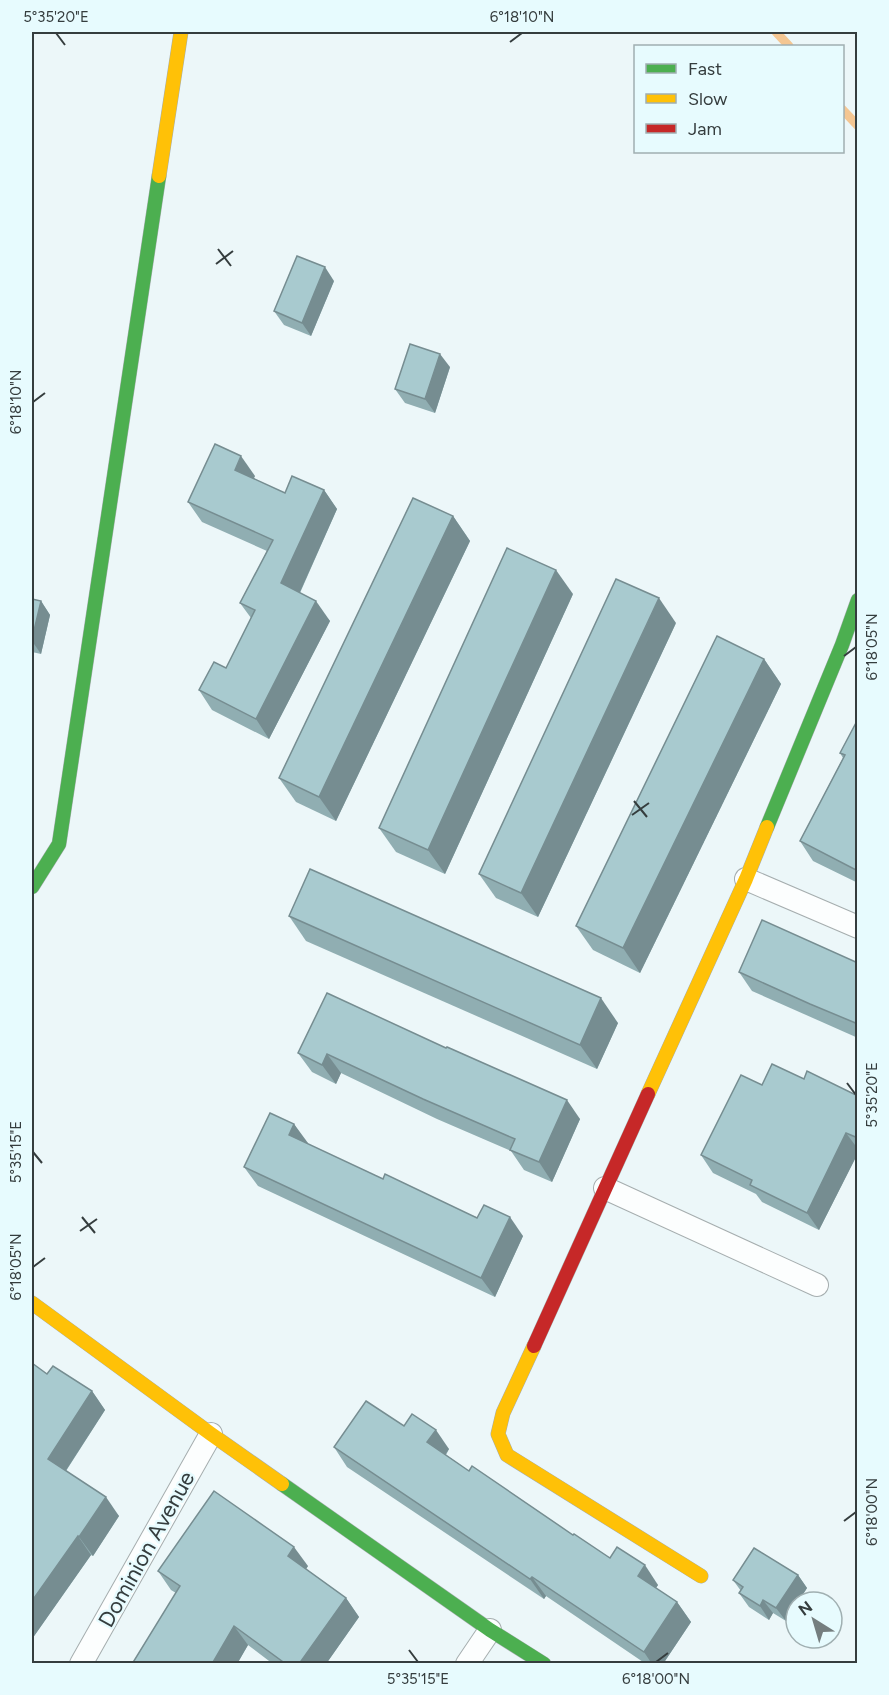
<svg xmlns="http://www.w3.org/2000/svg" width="889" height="1695" font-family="Figtree,sans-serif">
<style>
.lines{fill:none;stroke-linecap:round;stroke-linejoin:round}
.stream{stroke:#f4c692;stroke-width:9}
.street-casing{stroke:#a6aeaf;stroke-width:24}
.fast-casing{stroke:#a6aeaf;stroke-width:15}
.slow-casing{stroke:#a6aeaf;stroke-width:15}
.jam-casing{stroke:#a6aeaf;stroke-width:15}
.street{stroke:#fcfefe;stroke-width:22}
.fast{stroke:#4caf50;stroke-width:14}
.slow{stroke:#ffc107;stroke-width:14}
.jam{stroke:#c62828;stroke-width:14}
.wall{fill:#90aeb2}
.shaded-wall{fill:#768d91}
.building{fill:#a8cacf;stroke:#768d91;stroke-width:1.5}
.ticks{fill:none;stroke:#353d3e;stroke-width:2}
.labels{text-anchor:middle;stroke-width:4.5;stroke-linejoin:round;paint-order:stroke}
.street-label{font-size:22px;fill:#353d3e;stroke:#e7fbfe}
.neatline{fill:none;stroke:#353d3e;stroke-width:2}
.ticks-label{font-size:15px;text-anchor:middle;fill:#353d3e}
</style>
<rect width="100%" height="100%" fill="#ecf7f9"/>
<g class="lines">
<g class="stream">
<polyline points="776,32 789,46"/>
<polyline points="842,109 858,126"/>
</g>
<g class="street-casing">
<g id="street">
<polyline points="746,879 858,927"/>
<polyline points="605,1188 817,1285"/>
<polyline points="81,1664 211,1434"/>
<polyline points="467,1664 490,1630"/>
</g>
</g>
<g class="fast-casing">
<g id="fast">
<polyline points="767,827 842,645 858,600"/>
<polyline points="32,887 59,844 159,176"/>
<polyline points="282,1484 490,1630 544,1664"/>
</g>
</g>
<g class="slow-casing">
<g id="slow">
<polyline points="159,176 181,32"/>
<polyline points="648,1094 746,879 767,827"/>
<polyline points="32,1303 211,1434 282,1484"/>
<polyline points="534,1346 503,1413 498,1434 507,1455 701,1576"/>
</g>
</g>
<g class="jam-casing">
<polyline id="jam" points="534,1346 648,1094"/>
</g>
<use href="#street" class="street"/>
<use href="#fast" class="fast"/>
<use href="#slow" class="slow"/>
<use href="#jam" class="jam"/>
</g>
<g class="wall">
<polygon points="334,281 311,336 284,325 274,311"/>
<polygon points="450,367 435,413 405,403 395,389"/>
<polygon points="255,476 253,479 285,493 324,490 337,509 300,593 330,621 269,739 212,710 199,690 226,668 251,618 240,603 267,551 202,522 188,502"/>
<polygon points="453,516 470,541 336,821 296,802 279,778"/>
<polygon points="573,594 445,874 396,852 379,828"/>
<polygon points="32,599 41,601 50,615 41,654 32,652"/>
<polygon points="676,623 538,917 496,898 479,874"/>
<polygon points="764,659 781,684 640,973 593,950 576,926"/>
<polygon points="858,719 858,883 813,861 800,841 843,758 840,753"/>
<polygon points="289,916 618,1023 597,1069 306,941"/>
<polygon points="858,963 858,1038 752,991 739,972"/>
<polygon points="446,1048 580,1119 552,1182 524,1170 511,1151 437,1119 341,1073 336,1084 312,1072 298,1053"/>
<polygon points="804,1079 858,1096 858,1153 819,1230 762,1202 756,1194 713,1173 701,1155 762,1085"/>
<polygon points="294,1124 307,1144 383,1179 523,1236 495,1297 258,1186 244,1167"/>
<polygon points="32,1363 47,1374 92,1391 105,1410 66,1471 119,1516 93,1556 91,1555 32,1639"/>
<polygon points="404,1426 449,1449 446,1455 469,1471 610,1558 658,1585 656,1588 677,1602 691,1622 663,1664 646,1664 546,1596 544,1599 347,1467 334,1447"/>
<polygon points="308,1566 306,1569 346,1598 359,1617 326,1664 273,1664 248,1645 237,1664 132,1664 176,1593 171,1590 158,1571"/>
<polygon points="798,1575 807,1588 798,1602 796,1602 796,1605 786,1621 773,1613 769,1620 749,1607 739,1593 741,1591 733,1580"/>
</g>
<g class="shaded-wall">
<polygon points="325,267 334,281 311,336 302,323"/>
<polygon points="440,354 450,367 435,413 425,399"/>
<polygon points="241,456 255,476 248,490 235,470"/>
<polygon points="324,490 337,509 295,603 281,583"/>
<polygon points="453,516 470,541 336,821 319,797"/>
<polygon points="556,570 573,594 445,874 428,850"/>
<polygon points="659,598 676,623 538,917 521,893"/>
<polygon points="41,601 50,615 41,654 32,641 32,639"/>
<polygon points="316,601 330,621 269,739 256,719"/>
<polygon points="764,659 781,684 640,973 623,948"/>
<polygon points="601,998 618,1023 597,1069 580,1045"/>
<polygon points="327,1054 341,1073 336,1084 322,1065"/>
<polygon points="567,1100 580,1119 552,1182 539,1162"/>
<polygon points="294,1124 308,1143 303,1154 289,1135"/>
<polygon points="846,1133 858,1149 858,1153 819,1230 807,1213"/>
<polygon points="510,1217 523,1236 495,1297 481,1278"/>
<polygon points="92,1391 105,1410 61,1478 48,1459"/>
<polygon points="436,1430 449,1449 441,1461 427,1442"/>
<polygon points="106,1497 119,1516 93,1556 79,1537"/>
<polygon points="78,1536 91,1555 32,1639 32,1601"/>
<polygon points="294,1547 308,1566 302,1575 288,1556"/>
<polygon points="645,1565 658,1585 651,1595 638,1576"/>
<polygon points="798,1575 807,1588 798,1602 796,1602 796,1605 786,1621 776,1608"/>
<polygon points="532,1577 546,1596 544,1599 530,1579"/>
<polygon points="346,1598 359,1617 326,1664 299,1664"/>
<polygon points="763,1600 773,1613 769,1620 760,1606"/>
<polygon points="677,1602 691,1622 663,1664 652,1664 644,1652"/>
<polygon points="234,1626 248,1645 237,1664 212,1664"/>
</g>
<g class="building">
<polygon points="297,256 325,267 302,323 274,311"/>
<polygon points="410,344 440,354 425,399 395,389"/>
<polygon points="215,444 241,456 235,470 285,493 292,476 324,490 281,583 316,601 256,719 199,690 214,662 226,668 255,610 240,603 273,540 188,502"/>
<polygon points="413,498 453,516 319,797 279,778"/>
<polygon points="507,548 556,570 428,850 379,828"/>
<polygon points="616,579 659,598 521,893 479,874"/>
<polygon points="32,599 41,601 32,639"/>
<polygon points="717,636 764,659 623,948 576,926"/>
<polygon points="858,719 858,871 800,841 845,755 840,753"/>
<polygon points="310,869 601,998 580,1045 289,916"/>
<polygon points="762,920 858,963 858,1024 810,1004 739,972"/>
<polygon points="327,993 446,1048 447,1047 567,1100 539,1162 510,1150 515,1139 423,1099 327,1054 322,1065 298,1053"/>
<polygon points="772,1064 804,1079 807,1071 858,1096 858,1138 846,1133 807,1213 750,1185 752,1180 701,1155 741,1075 762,1085"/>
<polygon points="270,1113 294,1124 289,1135 383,1179 385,1174 477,1218 484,1205 510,1217 481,1278 244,1167"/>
<polygon points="32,1363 47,1374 53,1366 92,1391 48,1459 106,1497 79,1537 78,1536 32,1601"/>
<polygon points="366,1401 404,1426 412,1414 436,1430 427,1442 469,1471 472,1466 573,1535 574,1534 610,1558 617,1547 645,1565 638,1576 677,1602 644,1652 532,1577 530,1579 334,1447"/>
<polygon points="214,1491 294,1547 288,1556 346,1598 299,1664 286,1664 234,1626 212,1664 132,1664 180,1586 158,1571"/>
<polygon points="754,1548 798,1575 776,1608 763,1600 760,1606 739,1593 743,1587 733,1580"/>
</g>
<path class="ticks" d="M56,33l9,12M510,42l12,-9M218,249l13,17M216,264l17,-13M33,402l12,-9M844,656l12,-9M634,801l13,16M632,815l17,-12M847,1083l9,12M33,1152l9,11M82,1217l13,16M80,1231l17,-12M33,1267l12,-9M844,1521l12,-9M409,1650l9,12M656,1662l12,-9"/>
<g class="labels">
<g class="street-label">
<text transform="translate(146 1549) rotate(-61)" y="8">Dominion Avenue</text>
</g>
</g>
<rect width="889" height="1695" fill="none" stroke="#e7fbfe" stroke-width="66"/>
<rect x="634" y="45" width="210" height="108" fill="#e7fbfe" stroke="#a0afb1" stroke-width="1.5"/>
<rect x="646" y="64" width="30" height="9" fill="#4caf50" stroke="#a0afb1" stroke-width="1.5"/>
<text x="688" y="75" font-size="18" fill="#353d3e">Fast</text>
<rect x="646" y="94" width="30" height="9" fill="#ffc107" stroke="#a0afb1" stroke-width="1.5"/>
<text x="688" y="105" font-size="18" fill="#353d3e">Slow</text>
<rect x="646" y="124" width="30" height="9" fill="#c62828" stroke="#a0afb1" stroke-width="1.5"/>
<text x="688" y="135" font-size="18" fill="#353d3e">Jam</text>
<g transform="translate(814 1620) rotate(323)"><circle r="28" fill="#e7fbfe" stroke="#a0afb1" stroke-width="1.5"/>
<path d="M0-4.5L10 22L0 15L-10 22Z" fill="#757e7f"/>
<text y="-9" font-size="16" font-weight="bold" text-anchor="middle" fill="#353d3e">N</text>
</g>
<rect x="33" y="33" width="823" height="1629" class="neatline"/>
<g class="ticks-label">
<text x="56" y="22">5°35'20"E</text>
<text x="522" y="22">6°18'10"N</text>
<text transform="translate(16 402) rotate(-90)" y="5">6°18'10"N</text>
<text transform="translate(872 647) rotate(-90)" y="5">6°18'05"N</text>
<text transform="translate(872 1095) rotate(-90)" y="5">5°35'20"E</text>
<text transform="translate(16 1152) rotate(-90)" y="5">5°35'15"E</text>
<text transform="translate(16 1267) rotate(-90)" y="5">6°18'05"N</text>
<text transform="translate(872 1512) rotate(-90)" y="5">6°18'00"N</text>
<text x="418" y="1684">5°35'15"E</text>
<text x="656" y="1684">6°18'00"N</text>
</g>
</svg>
